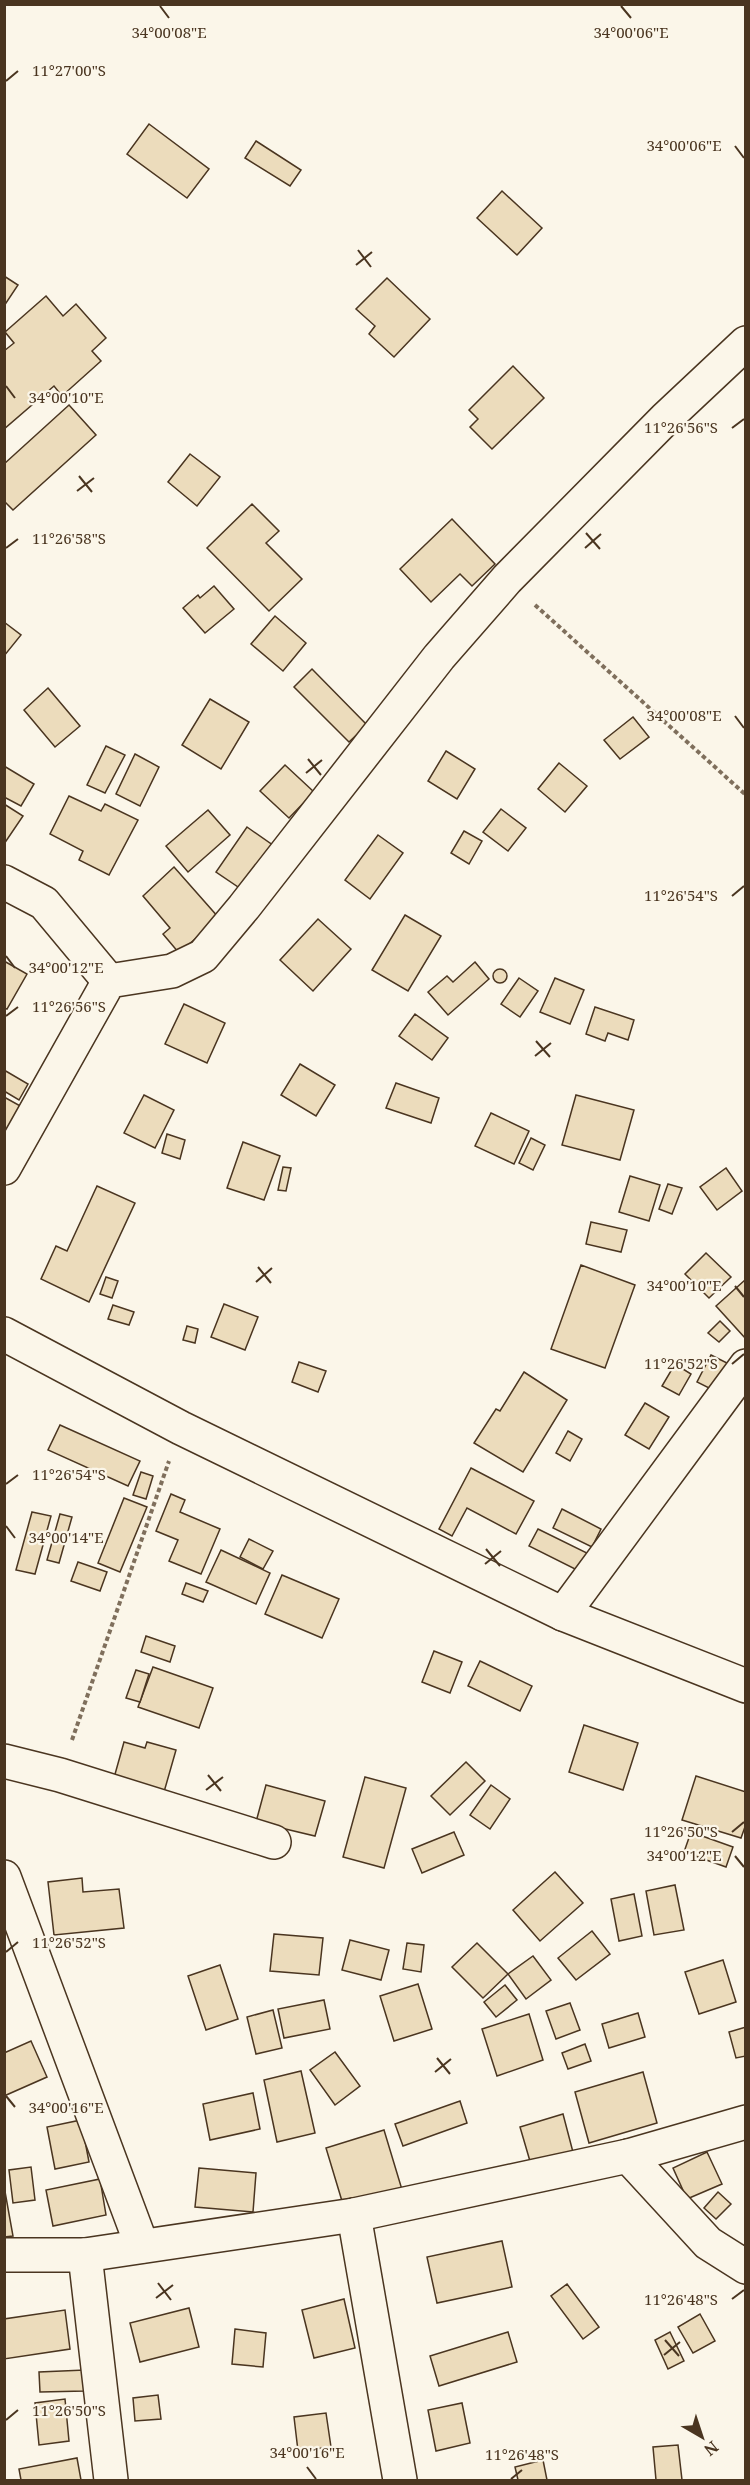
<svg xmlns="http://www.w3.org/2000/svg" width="750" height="2485" font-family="'Noto Serif',serif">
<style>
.building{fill:#ecdcbc;stroke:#4a3520;stroke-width:1.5}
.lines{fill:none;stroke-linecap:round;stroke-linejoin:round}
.minor-casing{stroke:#4a3520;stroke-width:36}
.tertiary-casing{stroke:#4a3520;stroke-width:36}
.path{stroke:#7f6f5c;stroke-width:4;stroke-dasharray:4.5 3;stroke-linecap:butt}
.minor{stroke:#fbf6e9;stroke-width:33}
.tertiary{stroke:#fbf6e9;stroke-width:33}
.ticks{fill:none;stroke:#4a3520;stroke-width:2}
.ticks-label{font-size:15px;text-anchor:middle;fill:#4a3520;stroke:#fbf6e9;stroke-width:4.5;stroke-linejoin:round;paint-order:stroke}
</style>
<rect width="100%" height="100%" fill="#fbf6e9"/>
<g class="building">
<polygon points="149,124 209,169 187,198 127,154"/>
<polygon points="256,141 301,170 290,186 245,158"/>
<polygon points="502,191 542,228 517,255 477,218"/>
<polygon points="4,276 18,285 4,306"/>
<polygon points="387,278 430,319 394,357 369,334 375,326 356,309"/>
<polygon points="46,296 63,316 76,304 106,338 92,351 101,361 62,396 54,386 4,429 4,351 14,343 5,332"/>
<polygon points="513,366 544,398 492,449 470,427 478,419 469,410"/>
<polygon points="69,405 96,435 13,510 4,501 4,464"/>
<polygon points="190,454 220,477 197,506 168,482"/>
<polygon points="252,504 279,531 266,543 302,579 269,611 207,548"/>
<polygon points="452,519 495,564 472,586 460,574 431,602 400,569"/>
<polygon points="214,586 234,609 205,633 183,608 198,595 200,598"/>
<polygon points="275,616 306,643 283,671 251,644"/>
<polygon points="4,622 21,635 4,656"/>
<polygon points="312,669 367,725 349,742 294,687"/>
<polygon points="48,688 80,726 55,747 24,710"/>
<polygon points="210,699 249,722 221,769 182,745"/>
<polygon points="633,717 649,737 620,759 604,740"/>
<polygon points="106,746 125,755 105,793 87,785"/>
<polygon points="446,751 475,769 457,799 428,781"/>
<polygon points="135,754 159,767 140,806 116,794"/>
<polygon points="559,763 587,786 565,812 538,789"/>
<polygon points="285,765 314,792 289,818 260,791"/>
<polygon points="4,766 34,784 21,806 4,797"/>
<polygon points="69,796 101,811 105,804 138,820 109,875 79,860 83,851 50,834"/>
<polygon points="4,804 23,816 4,844"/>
<polygon points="501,809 526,828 508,851 483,832"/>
<polygon points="208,810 230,835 188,872 166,846"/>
<polygon points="247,827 277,848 247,893 216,872"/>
<polygon points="464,831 482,841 469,864 451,853"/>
<polygon points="378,835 403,853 370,899 345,880"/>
<polygon points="174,867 219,918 179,953 163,934 170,928 143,896"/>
<polygon points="405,915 441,936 408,991 372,970"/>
<polygon points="318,919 351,949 313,991 280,960"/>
<polygon points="4,961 27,974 7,1009 4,1008"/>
<polygon points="475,962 489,979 448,1015 428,992 447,976 453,982"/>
<circle cx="500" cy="976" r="7"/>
<polygon points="519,978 538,991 520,1017 501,1004"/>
<polygon points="555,978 584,990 570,1024 540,1012"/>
<polygon points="184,1004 225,1023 207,1063 165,1044"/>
<polygon points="595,1007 634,1020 628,1040 608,1033 605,1041 586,1034"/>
<polygon points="415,1014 448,1038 432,1060 399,1036"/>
<polygon points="300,1064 335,1085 316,1116 281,1095"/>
<polygon points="4,1070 28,1084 19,1100 4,1091"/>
<polygon points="396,1083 439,1098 431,1123 386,1108"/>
<polygon points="144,1095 174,1110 155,1148 124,1133"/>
<polygon points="576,1095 634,1110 620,1160 562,1145"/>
<polygon points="4,1097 24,1108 4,1142"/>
<polygon points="491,1113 529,1131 514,1164 475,1146"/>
<polygon points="167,1134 185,1140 180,1159 162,1153"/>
<polygon points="531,1138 545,1145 533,1170 519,1163"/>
<polygon points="243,1142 280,1156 264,1200 227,1188"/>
<polygon points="283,1167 291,1168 286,1191 278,1190"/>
<polygon points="726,1168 742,1191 717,1210 700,1187"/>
<polygon points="630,1176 660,1185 649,1221 619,1212"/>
<polygon points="668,1184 682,1188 672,1214 659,1209"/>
<polygon points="97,1186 135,1203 89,1302 41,1279 56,1246 67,1251"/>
<polygon points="591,1222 627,1230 621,1252 586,1244"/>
<polygon points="706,1253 731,1277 709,1298 685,1274"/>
<polygon points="581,1265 635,1285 605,1368 551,1349"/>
<polygon points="106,1277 118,1281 112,1298 100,1294"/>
<polygon points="745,1280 746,1281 746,1339 716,1306"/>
<polygon points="224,1304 258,1317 245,1350 211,1337"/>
<polygon points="113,1305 134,1312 129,1325 108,1319"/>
<polygon points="720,1321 730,1331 719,1342 708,1333"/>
<polygon points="187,1326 198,1329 195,1343 183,1340"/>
<polygon points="711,1355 737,1368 723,1395 697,1382"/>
<polygon points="299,1362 326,1371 318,1392 292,1382"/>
<polygon points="675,1364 691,1374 679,1395 662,1386"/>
<polygon points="524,1372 567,1400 523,1472 474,1443 496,1409 500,1411"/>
<polygon points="645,1403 669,1417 649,1449 625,1435"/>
<polygon points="60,1425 140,1461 128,1486 48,1450"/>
<polygon points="568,1431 582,1439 570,1461 556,1453"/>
<polygon points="471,1468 534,1501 516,1534 467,1508 452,1536 439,1529"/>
<polygon points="141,1472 153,1476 146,1499 133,1495"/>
<polygon points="171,1494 185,1500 180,1512 220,1529 201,1574 169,1561 178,1540 156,1531"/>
<polygon points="124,1498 147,1507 120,1572 98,1563"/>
<polygon points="562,1509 601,1529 592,1547 553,1528"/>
<polygon points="32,1512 51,1516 35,1574 16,1570"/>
<polygon points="60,1514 72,1517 59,1563 47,1560"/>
<polygon points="538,1529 591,1555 583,1573 529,1546"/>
<polygon points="249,1539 273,1551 263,1569 240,1557"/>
<polygon points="221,1550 270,1573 256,1604 206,1582"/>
<polygon points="78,1562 107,1572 100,1591 71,1581"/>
<polygon points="282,1575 339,1599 322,1638 265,1614"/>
<polygon points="186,1583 208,1591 203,1602 182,1594"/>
<polygon points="146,1636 175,1646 170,1662 141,1652"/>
<polygon points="434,1651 462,1662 450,1693 422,1682"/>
<polygon points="480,1661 532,1686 520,1711 468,1686"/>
<polygon points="153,1667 213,1688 199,1728 138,1707"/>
<polygon points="136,1670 149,1674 140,1702 126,1698"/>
<polygon points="584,1725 638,1743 623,1790 569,1772"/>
<polygon points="124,1742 145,1748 147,1742 176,1750 162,1799 112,1785"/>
<polygon points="466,1762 485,1781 450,1815 431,1796"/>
<polygon points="696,1776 746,1792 746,1824 741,1838 682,1820"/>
<polygon points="365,1777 406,1788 384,1868 343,1857"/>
<polygon points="266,1785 325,1801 315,1836 256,1822"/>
<polygon points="491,1785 510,1799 490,1829 470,1815"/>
<polygon points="454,1832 464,1855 422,1873 412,1849"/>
<polygon points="691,1832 733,1847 726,1867 684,1852"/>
<polygon points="555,1872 583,1903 540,1941 513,1910"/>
<polygon points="82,1878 83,1892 119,1889 124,1928 54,1935 48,1882"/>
<polygon points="675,1885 684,1930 654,1935 646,1891"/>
<polygon points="634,1894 642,1936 619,1941 611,1899"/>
<polygon points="592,1931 610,1954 576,1980 558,1958"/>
<polygon points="274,1934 323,1938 319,1975 270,1971"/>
<polygon points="350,1940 389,1950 381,1980 342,1970"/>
<polygon points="407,1943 424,1945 421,1972 403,1969"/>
<polygon points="477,1943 508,1974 483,1998 452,1967"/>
<polygon points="533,1956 551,1980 526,1999 508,1974"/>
<polygon points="723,1960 736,2002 699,2014 685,1972"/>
<polygon points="220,1965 238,2019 206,2030 188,1976"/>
<polygon points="418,1984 432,2029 394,2041 380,1996"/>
<polygon points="505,1985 517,2000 496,2017 484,2002"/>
<polygon points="324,2000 330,2029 284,2038 278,2009"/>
<polygon points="570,2003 580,2030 556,2039 546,2011"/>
<polygon points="273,2010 282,2048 256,2054 247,2017"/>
<polygon points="638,2013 645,2037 609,2048 602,2024"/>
<polygon points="529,2014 543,2060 497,2076 482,2029"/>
<polygon points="746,2027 746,2056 736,2058 729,2032"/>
<polygon points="31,2041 47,2077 4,2096 4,2053"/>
<polygon points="585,2044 591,2061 568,2069 562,2053"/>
<polygon points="335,2052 360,2086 335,2105 310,2070"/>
<polygon points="301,2071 315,2133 277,2142 264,2080"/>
<polygon points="643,2072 657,2123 589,2143 575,2092"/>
<polygon points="253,2093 260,2129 210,2140 203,2104"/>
<polygon points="460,2101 467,2123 403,2146 395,2124"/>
<polygon points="563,2114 574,2156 532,2168 520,2127"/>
<polygon points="81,2120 89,2162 55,2169 47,2127"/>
<polygon points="384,2130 403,2193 345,2211 326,2148"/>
<polygon points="707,2152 722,2184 687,2199 673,2168"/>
<polygon points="31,2167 35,2200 13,2203 9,2170"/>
<polygon points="199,2168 256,2173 253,2212 195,2207"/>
<polygon points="100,2179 106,2215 53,2226 46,2190"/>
<polygon points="4,2186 13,2236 4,2237"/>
<polygon points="718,2192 731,2204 716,2219 704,2208"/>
<polygon points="502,2241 512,2287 437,2303 427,2257"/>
<polygon points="567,2284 599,2327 583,2339 551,2296"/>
<polygon points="344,2299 355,2348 314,2358 302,2310"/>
<polygon points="189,2308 199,2347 140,2362 130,2323"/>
<polygon points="65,2310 70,2349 4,2359 4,2319"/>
<polygon points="700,2314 715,2341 693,2353 678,2327"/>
<polygon points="235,2329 266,2333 263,2367 232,2364"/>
<polygon points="508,2332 517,2362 439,2386 430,2356"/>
<polygon points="670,2332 684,2361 668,2369 655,2340"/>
<polygon points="85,2370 85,2391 40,2392 39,2372"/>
<polygon points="158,2395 161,2419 135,2421 133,2398"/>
<polygon points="65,2399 69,2441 39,2445 35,2403"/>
<polygon points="462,2403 470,2443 436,2451 428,2410"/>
<polygon points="326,2413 331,2447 298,2451 294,2417"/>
<polygon points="678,2445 682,2480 656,2480 653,2447"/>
<polygon points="77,2458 81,2480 21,2480 19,2469"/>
<polygon points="543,2460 547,2480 518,2480 515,2467"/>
</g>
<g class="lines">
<g class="minor-casing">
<g id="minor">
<polyline points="4,882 44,903 109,981"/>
<polyline points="4,1168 109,981 172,971 203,956 244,907 439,657 507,579 665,419 746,343"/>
<polyline points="563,1614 746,1366"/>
<polyline points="4,1761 60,1775 274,1842"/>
<polyline points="4,1877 142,2246"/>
<polyline points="628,2156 708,2243 746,2267"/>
<polyline points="354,2215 400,2480"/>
<polyline points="4,2255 85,2255 354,2215 628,2156 746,2122"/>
<polyline points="85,2255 111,2480"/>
</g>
</g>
<g class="tertiary-casing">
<polyline id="tertiary" points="4,1334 181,1428 563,1614 746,1686"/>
</g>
<g class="path">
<polyline points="535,605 746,795"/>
<polyline points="72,1740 169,1461"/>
</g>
<use href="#minor" class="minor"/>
<use href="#tertiary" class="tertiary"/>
</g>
<path class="ticks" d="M160,6l9,12M621,6l10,12M6,81l12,-10M735,146l9,12M358,250l13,17M356,265l16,-13M6,386l9,12M732,428l12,-9M79,476l13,16M77,491l17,-13M586,533l14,16M6,548l12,-9M585,548l16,-14M735,716l9,12M308,759l13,16M306,773l16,-13M732,896l12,-10M6,956l9,12M6,1016l12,-9M536,1041l14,16M535,1056l16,-13M258,1267l13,16M256,1282l16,-14M735,1286l9,11M732,1364l12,-10M6,1484l12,-9M6,1526l9,12M486,1549l14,17M485,1564l16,-13M208,1775l13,16M206,1790l17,-13M732,1832l12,-10M735,1856l9,11M6,1952l12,-10M437,2058l13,16M435,2072l16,-13M6,2096l9,11M158,2283l13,17M156,2298l17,-13M732,2299l12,-9M665,2340l14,16M664,2355l16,-13M6,2420l12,-10M307,2467l9,12M511,2479l11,-9"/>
<g class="ticks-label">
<text x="169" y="38">34°00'08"E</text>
<text x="631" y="38">34°00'06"E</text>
<text x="69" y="76">11°27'00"S</text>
<text x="684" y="151">34°00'06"E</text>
<text x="66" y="403">34°00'10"E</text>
<text x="681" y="433">11°26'56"S</text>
<text x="69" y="544">11°26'58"S</text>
<text x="684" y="721">34°00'08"E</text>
<text x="681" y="901">11°26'54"S</text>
<text x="66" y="973">34°00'12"E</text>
<text x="69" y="1012">11°26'56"S</text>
<text x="684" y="1291">34°00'10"E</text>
<text x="681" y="1369">11°26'52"S</text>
<text x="69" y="1480">11°26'54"S</text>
<text x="66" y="1543">34°00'14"E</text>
<text x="681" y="1837">11°26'50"S</text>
<text x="684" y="1861">34°00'12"E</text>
<text x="69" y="1948">11°26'52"S</text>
<text x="66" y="2113">34°00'16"E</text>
<text x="681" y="2305">11°26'48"S</text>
<text x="69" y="2416">11°26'50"S</text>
<text x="307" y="2458">34°00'16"E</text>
<text x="522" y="2460">11°26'48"S</text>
</g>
<rect width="750" height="2485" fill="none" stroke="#4a3520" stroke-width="12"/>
<g transform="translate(702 2437) rotate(141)" stroke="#fbf6e9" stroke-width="4.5" paint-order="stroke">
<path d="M0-4.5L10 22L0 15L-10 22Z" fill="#4a3520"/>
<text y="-9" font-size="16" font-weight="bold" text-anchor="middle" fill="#4a3520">N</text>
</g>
</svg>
